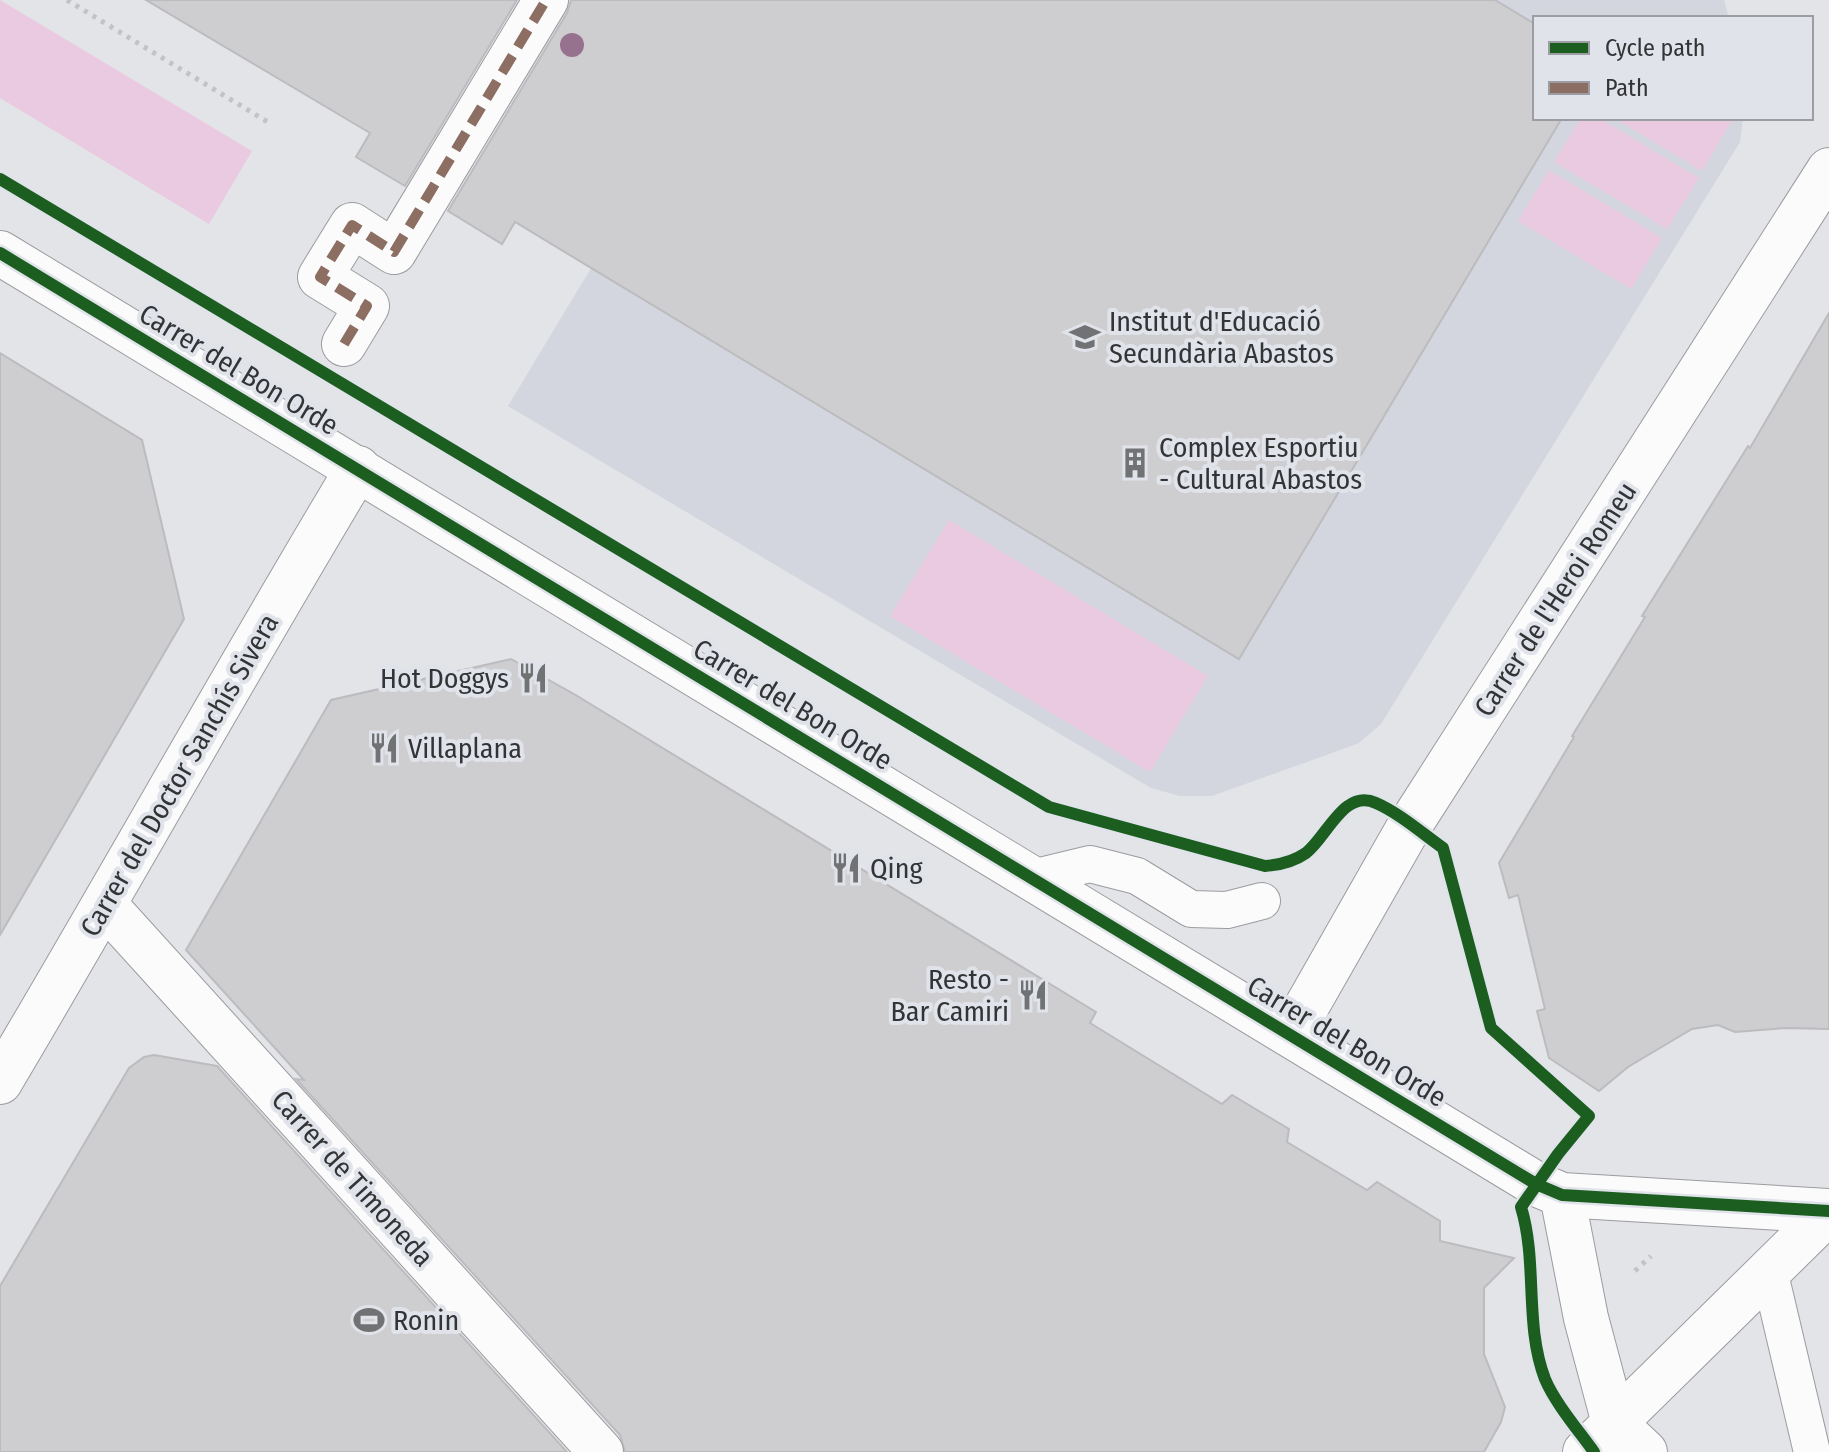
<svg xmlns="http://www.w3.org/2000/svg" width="1829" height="1452" font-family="'Fira Sans Condensed',sans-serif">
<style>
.built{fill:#d3d6df}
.green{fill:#eacae0}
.building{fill:#cecdd0;stroke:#bcbcbf;stroke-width:2}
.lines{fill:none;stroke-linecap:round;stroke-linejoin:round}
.lane-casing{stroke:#9b9c9f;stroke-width:38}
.street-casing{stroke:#9b9c9f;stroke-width:46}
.secondary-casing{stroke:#9b9c9f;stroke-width:46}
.path{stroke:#c2c3c5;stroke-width:5;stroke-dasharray:4 6;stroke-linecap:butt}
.lane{stroke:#fbfbfc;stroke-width:36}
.street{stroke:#fbfbfc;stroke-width:44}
.secondary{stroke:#fbfbfc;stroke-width:44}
.quiet{stroke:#8d6e63;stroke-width:10;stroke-dasharray:20 10;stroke-linecap:butt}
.cycleway-casing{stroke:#e1e3ea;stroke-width:17}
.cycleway{stroke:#1b5e20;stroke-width:12}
.tree{fill:#97728f}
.labels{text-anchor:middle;stroke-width:8;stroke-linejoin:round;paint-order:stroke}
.poi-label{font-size:28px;fill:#333436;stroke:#e1e3ea;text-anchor:start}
.street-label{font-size:28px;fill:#333436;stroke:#e1e3ea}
</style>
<rect width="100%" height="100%" fill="#e3e4e8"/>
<polygon class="built" points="650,0 1724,0 1729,18 1535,18 1535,118 1743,118 1740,142 1381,724 1359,743 1332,753 1212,796 1180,796 1151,788 508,406 632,200"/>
<g class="green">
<polygon points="0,0 252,151 209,224 0,98"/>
<polygon points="1581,118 1599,118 1699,178 1667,229 1554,162"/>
<polygon points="1614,118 1731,118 1733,119 1702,171"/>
<polygon points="1549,170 1662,238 1631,289 1518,221"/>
<polygon points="949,520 1208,676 1150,772 890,616"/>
</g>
<g class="building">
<polygon points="146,0 517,0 405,186 356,157 370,133"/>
<polygon points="571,0 1495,0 1535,24 1535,118 1562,118 1239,659 515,222 502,244 448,211 567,13"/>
<polygon points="1829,313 1829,1029 1785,1028 1735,1032 1718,1025 1692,1029 1628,1067 1599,1091 1549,1058 1537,1011 1545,1009 1518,895 1509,898 1499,863 1574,737 1572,736 1645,617 1642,616 1748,446 1750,448"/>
<polygon points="0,353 142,440 184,619 0,935"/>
<polygon points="511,659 574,694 1096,1012 1090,1023 1222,1104 1232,1095 1289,1129 1287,1142 1367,1190 1377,1182 1440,1221 1440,1241 1514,1258 1484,1288 1484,1354 1505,1407 1501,1422 1484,1452 625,1452 620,1435 296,1079 304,1080 186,950 331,700"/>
<polygon points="154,1055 217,1066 567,1452 0,1452 0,1286 129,1068 144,1057"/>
</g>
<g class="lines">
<g class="lane-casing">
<g id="lane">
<polyline points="1032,878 1090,864 1137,876 1191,909 1227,910 1262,901"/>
<polyline points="1769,1270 1812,1452"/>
</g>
</g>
<g class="street-casing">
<g id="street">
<polyline points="0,253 1536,1184 1562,1195 1829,1211"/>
<polyline points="344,344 367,306 320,277 352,225 394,252 546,0"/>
<polyline points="105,905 601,1452"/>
<polyline points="1291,1034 1410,825 1829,170"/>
<path d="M0,1082c121,-204 236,-411 358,-614"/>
<polyline points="1562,1195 1586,1318 1614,1423 1645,1452"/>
</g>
</g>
<g class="secondary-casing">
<polyline id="secondary" points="1585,1452 1829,1212"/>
</g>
<g class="path">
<polyline points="67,0 271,124"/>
<polyline points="1635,1271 1651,1256"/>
</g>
<use href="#lane" class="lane"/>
<use href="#street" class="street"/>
<use href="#secondary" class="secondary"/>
<polyline class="quiet" points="344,344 367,306 320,277 352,225 394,252 546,0"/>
<g class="cycleway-casing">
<g id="cycleway">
<path d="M0,179l1049,628 216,59c15,-1 28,-4 41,-13 21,-16 38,-65 70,-50 23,10 46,30 67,45l48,180 98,88 -31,38 -37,53c17,56 3,117 24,172 10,24 34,52 49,73"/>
<polyline points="0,253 1536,1184 1562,1195 1829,1211"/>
</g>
</g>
<use href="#cycleway" class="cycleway"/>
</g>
<circle class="tree" cx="572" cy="45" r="12"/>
<defs>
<g id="school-bare" transform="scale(2.4)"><path d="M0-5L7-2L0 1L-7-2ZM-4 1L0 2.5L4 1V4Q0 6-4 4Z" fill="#717274" stroke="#e1e3ea" stroke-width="2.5" paint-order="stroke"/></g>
<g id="building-bare" transform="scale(2.4)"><path d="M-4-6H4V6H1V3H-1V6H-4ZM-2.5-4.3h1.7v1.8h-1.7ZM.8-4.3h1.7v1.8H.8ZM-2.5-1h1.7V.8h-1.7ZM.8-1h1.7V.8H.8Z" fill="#717274" stroke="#e1e3ea" stroke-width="2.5" paint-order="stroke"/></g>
<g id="restaurant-bare" transform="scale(2.4)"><path d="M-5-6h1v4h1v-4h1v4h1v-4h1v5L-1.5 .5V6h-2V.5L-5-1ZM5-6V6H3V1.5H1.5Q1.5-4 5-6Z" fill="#717274" stroke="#e1e3ea" stroke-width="2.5" paint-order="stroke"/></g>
<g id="stadium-bare" transform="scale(2.4)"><path d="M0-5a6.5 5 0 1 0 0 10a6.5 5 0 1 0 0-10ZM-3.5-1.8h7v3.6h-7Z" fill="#717274" stroke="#e1e3ea" stroke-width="2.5" paint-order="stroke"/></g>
</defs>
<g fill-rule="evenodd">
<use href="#school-bare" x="1085" y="337"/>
<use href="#building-bare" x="1135" y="463"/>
<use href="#restaurant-bare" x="533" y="678"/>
<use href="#restaurant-bare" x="384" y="748"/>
<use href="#restaurant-bare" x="846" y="868"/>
<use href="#restaurant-bare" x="1033" y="995"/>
<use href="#stadium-bare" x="369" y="1320"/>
</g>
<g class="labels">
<g class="poi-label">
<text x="1109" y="331">Institut d'Educació<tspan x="1109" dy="32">Secundària Abastos</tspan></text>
<text x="1159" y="457">Complex Esportiu<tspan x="1159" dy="32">- Cultural Abastos</tspan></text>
<text x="509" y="688" text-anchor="end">Hot Doggys</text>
<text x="408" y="758">Villaplana</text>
<text x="870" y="878">Qing</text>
<text x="1009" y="989" text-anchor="end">Resto -<tspan x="1009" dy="32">Bar Camiri</tspan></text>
<text x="393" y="1330">Ronin</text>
</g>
<g class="street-label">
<text transform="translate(239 369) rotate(31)" y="10">Carrer del Bon Orde</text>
<text transform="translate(1555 599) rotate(-57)" y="10">Carrer de l'Heroi Romeu</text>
<text transform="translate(793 704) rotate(31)" y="10">Carrer del Bon Orde</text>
<text transform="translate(179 775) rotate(-60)" y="10">Carrer del Doctor Sanchís Sivera</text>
<text transform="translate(1347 1041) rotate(31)" y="10">Carrer del Bon Orde</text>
<text transform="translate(353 1178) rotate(48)" y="10">Carrer de Timoneda</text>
</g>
</g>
<rect x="1533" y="16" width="280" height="104" fill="#e1e3ea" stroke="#9b9da2" stroke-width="2"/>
<rect x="1549" y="42" width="40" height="12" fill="#1b5e20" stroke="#9b9da2" stroke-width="2"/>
<text x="1605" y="56" font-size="24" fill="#333436">Cycle path</text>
<rect x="1549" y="82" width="40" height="12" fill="#8d6e63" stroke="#9b9da2" stroke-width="2"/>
<text x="1605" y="96" font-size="24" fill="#333436">Path</text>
</svg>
